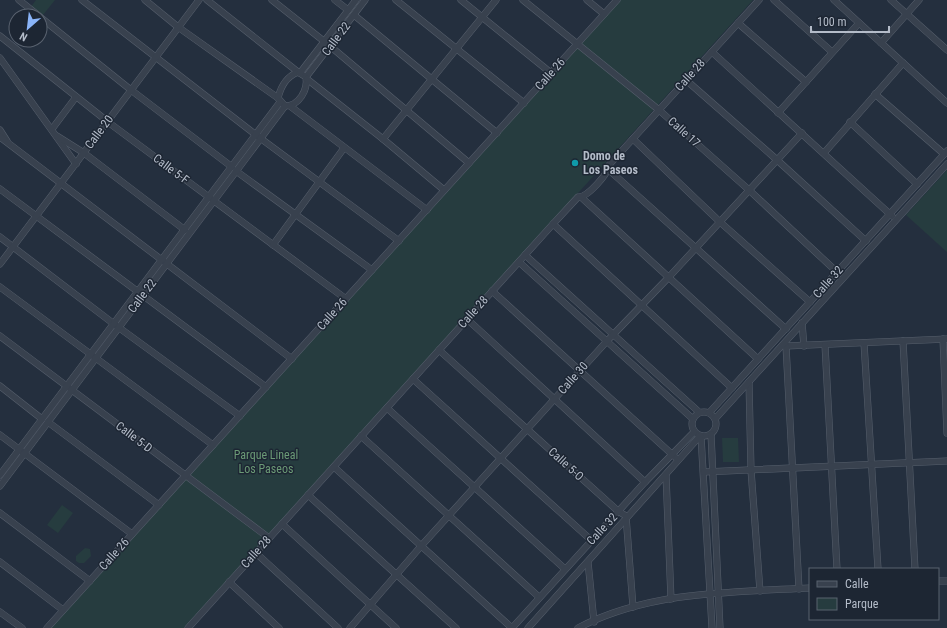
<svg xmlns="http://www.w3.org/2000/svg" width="947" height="628" font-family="'Roboto Condensed',sans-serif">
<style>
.green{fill:#263c3f}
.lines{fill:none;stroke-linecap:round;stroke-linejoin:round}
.minor-casing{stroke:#565f6c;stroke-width:7}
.minor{stroke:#38414e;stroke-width:6}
.culture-dot{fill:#0f9aa8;stroke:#1d2633;stroke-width:1.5}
.labels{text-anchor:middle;stroke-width:3;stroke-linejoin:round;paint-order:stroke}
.street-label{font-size:12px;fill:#b4bcc9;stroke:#1d2633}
.poi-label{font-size:12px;font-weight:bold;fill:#b4bcc9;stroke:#1d2633;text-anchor:start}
.park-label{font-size:12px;fill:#6b9a76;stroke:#1d2633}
</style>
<rect width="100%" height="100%" fill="#242f3e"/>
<g class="green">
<polygon points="36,0 55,0 43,15 24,16"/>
<polygon points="620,0 753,0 184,628 50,628 427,210"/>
<polygon points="947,170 947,252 906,215"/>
<polygon points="722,438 738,438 739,462 723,462"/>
<polygon points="62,505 73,513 58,533 47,525"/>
<polygon points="85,548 90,549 91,556 84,563 79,563 76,561 76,556"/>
</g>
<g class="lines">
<g class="minor-casing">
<g id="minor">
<polyline points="19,0 39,16"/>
<polyline points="82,0 256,135 399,241"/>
<polyline points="145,0 178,27 278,98"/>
<polyline points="207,0 298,72"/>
<polyline points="272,0 330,46 469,163"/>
<polyline points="335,0 348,10"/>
<polyline points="396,0 524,103"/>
<polyline points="461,0 551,73"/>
<polyline points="523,0 659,110 749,190 837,272"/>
<polyline points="587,0 604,14"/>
<polyline points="774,0 832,52"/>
<polyline points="834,0 947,103"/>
<polyline points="891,0 947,50"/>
<polyline points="354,15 497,133"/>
<polyline points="40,17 131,90 232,167"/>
<polyline points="738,23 806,82"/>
<polyline points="0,36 112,125 346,299"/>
<polyline points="881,43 919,0"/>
<polyline points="712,52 892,216"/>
<polyline points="0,58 76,164"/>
<path d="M298,72l8,5c2,13 -7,29 -21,29l-7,-8c3,-12 8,-21 20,-26z"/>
<polyline points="300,73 356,0"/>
<polyline points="306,77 365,0"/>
<polyline points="307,79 383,139 444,190"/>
<polyline points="686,80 776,159 866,241"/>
<polyline points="875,94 944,154"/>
<polyline points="290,106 427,210"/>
<polyline points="778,113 859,23"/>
<polyline points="850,122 917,184"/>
<polyline points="52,129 76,97"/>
<polyline points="0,130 7,141"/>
<polyline points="57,136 84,153 185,230"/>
<polyline points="0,137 292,359"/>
<polyline points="383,139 496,0"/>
<polyline points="633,139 720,222 810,302"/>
<polyline points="824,153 903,63"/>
<polyline points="609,170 786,329"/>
<polyline points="236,171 372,270"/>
<polyline points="0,189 266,387"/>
<polyline points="582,198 758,359"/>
<polyline points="553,224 732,388"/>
<polyline points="0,237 114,324 240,416"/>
<polyline points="273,245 344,148"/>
<polyline points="525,255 699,412"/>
<polyline points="519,262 693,419"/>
<polyline points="0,264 199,0"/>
<polyline points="0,287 213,445"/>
<polyline points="492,291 675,457"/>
<polyline points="467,319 645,482"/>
<polyline points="802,323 804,346"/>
<polyline points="0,336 269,538"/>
<polyline points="943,339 947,433"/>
<polyline points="903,341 915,569"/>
<polyline points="864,343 878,569"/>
<polyline points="784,344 786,346 947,339"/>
<polyline points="825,345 837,569"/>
<polyline points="786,346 799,589"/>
<polyline points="439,350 618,511 626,516 633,607"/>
<polyline points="413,379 591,540"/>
<polyline points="749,382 751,470 760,591"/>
<polyline points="0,386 42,419"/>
<polyline points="387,408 565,569"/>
<circle cx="704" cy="424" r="12"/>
<polyline points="709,413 947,151"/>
<polyline points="715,419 947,164"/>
<polyline points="48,422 159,505"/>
<polyline points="711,434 720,628"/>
<polyline points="0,435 132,534"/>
<polyline points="361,436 539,597"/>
<polyline points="701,436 712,628"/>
<polyline points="334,467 512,628"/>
<polyline points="704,472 947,461"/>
<polyline points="0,475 280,102"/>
<polyline points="666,475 671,599"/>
<polyline points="0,486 285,106"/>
<polyline points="308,495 456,628"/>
<polyline points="0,513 90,581"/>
<polyline points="282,524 396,628"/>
<polyline points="256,553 338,628"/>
<polyline points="0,562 63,610"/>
<polyline points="588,562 594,622"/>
<polyline points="938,581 947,581"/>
<polyline points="229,582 279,628"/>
<polyline points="0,612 22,628"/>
<polyline points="47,628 617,0"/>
<path d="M188,628l365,-404 25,-27c9,1 31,-24 31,-32l150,-165"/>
<polyline points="350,628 422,545 607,341 669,277 802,133"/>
<polyline points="512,628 645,482 694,432"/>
<polyline points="528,628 700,436"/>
<path d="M578,628c71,-37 154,-36 232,-40"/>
</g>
</g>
<use href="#minor" class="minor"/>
</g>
<circle class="culture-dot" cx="575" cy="163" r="4"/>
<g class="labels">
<g class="street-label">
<text transform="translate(336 39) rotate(-53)" y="4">Calle 22</text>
<text transform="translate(550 74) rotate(-48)" y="4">Calle 26</text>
<text transform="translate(690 75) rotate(-48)" y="4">Calle 28</text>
<text transform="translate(99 132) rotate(-53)" y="4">Calle 20</text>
<text transform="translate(684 132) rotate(42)" y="4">Calle 17</text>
<text transform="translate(171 169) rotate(37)" y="4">Calle 5-F</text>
<text transform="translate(828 282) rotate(-48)" y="4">Calle 32</text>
<text transform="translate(142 296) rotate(-53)" y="4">Calle 22</text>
<text transform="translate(473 312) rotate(-48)" y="4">Calle 28</text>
<text transform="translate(332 314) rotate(-48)" y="4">Calle 26</text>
<text transform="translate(573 378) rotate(-48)" y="4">Calle 30</text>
<text transform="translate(134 437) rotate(37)" y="4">Calle 5-D</text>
<text transform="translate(566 464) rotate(42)" y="4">Calle 5-O</text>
<text transform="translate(602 529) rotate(-47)" y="4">Calle 32</text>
<text transform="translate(256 552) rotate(-48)" y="4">Calle 28</text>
<text transform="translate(114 554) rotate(-48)" y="4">Calle 26</text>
</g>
<g class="poi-label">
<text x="583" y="160">Domo de<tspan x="583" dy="14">Los Paseos</tspan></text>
</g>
<g class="park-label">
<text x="266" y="459">Parque Lineal<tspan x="266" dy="14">Los Paseos</tspan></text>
</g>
</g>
<rect x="809" y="568" width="130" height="52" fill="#1d2633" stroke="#59626f"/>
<rect x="817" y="581" width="20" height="6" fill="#38414e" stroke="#59626f"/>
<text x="845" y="588" font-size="12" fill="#b4bcc9">Calle</text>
<rect x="817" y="598" width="20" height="12" fill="#263c3f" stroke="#59626f"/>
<text x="845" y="608" font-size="12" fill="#b4bcc9">Parque</text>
<g transform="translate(28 28) rotate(208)"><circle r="19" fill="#1d2633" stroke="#59626f"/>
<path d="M0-3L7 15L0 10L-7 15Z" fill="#8ab4f8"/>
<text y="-6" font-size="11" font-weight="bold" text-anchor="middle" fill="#b4bcc9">N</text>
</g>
<path d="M811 26v6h78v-6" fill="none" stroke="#b4bcc9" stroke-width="2"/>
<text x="817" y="26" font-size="12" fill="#b4bcc9" stroke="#1d2633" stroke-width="3" paint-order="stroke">100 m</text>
</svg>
